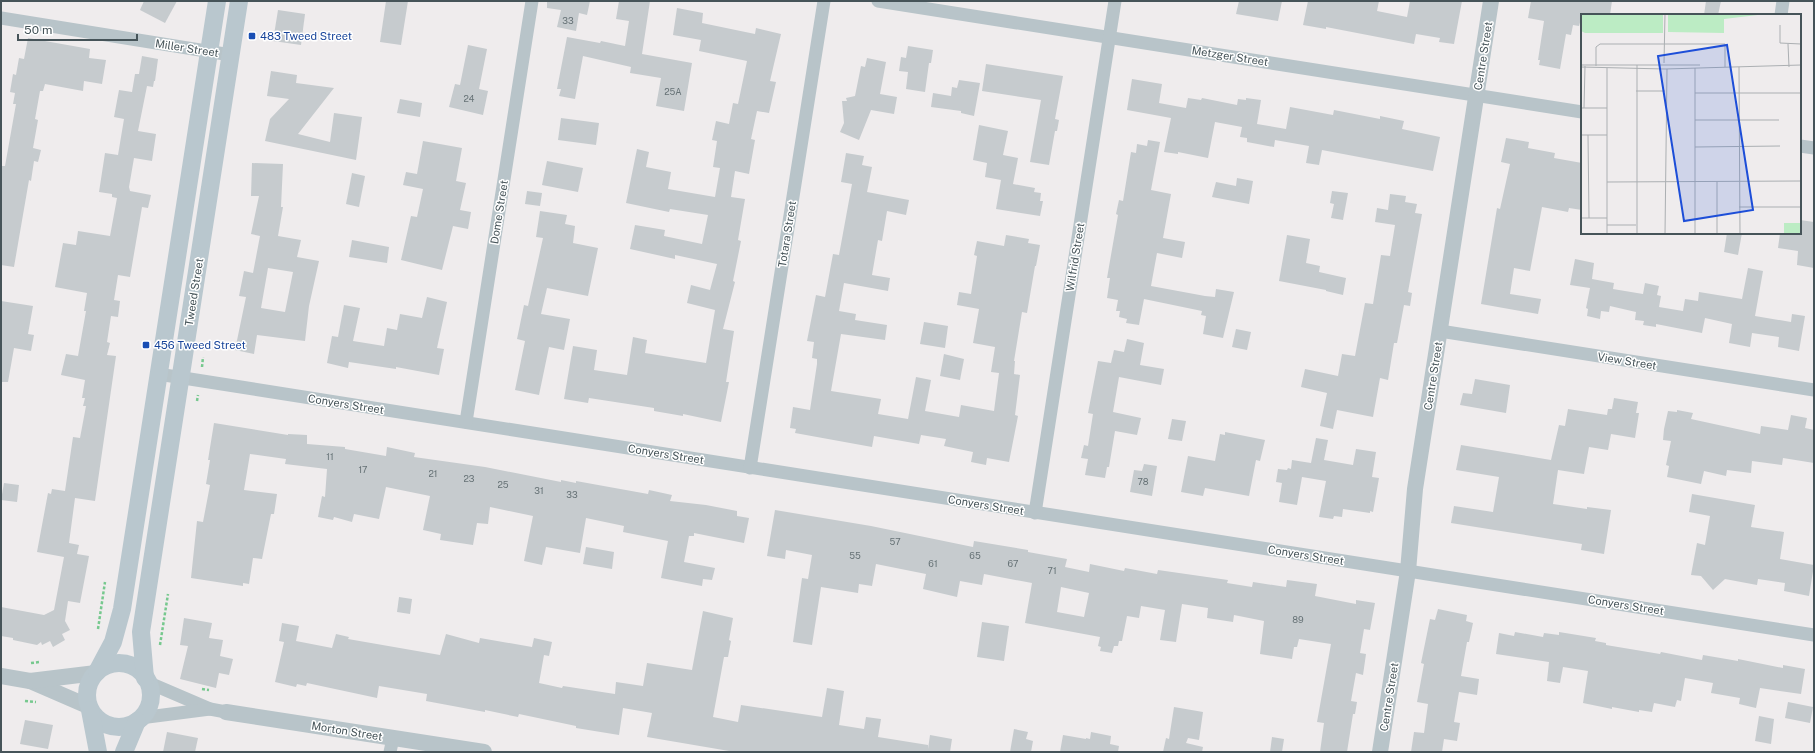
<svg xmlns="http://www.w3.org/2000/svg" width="1815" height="753" font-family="'Public Sans',sans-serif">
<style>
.building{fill:#c6cbce;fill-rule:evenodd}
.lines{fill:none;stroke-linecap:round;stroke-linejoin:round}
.path{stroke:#76c88e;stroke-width:2.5;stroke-dasharray:3 2;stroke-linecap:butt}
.minor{stroke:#b8c4c9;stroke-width:13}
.tertiary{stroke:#b8c4c9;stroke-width:16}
.secondary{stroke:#b9c7ce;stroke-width:18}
.transit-dot{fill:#1a4fb4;stroke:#fff;stroke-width:1.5}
.labels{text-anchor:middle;stroke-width:3;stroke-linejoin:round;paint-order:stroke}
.number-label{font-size:9px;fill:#667276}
.transit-label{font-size:11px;fill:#164399;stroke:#fff;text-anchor:start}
.street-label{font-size:11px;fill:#465459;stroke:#fff}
.inset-road{fill:none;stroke:#abafb2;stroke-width:1}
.view{fill:#1d4ed8;fill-opacity:0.15;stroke:#1d4ed8;stroke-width:2}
.inset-edge{fill:none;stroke:#465459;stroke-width:2}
</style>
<rect width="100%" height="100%" fill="#efeced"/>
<g class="building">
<polygon points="144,1 177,1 165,23 140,10"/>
<polygon points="386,1 408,1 401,45 380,42"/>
<polygon points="547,1 590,1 587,15 579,13 576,31 557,27 561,10 547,8"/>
<polygon points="619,1 650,1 642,54 692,63 684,111 656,106 661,78 630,73 631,67 583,56 575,99 559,96 561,89 557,89 567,37 600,43 601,41 625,46 629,21 616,19"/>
<polygon points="1239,1 1282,1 1278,21 1236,14"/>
<polygon points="1308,1 1379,1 1377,11 1407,17 1410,1 1462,1 1454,44 1439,42 1440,38 1416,34 1414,44 1326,27 1326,29 1303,25"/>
<polygon points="1531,1 1612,1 1610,15 1582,15 1579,26 1573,25 1571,35 1566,34 1560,69 1539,65 1540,60 1538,60 1544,21 1528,18"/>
<polygon points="1706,1 1721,1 1718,15 1704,15"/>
<polygon points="677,8 703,13 702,23 755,34 756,28 781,34 770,81 776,82 769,113 757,111 751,139 755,140 749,174 735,171 731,197 745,199 738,240 741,241 733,281 735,282 723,329 734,331 726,382 729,382 721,422 683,414 683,416 654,411 654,408 589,398 588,403 564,399 573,346 597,350 594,370 627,375 633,337 647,340 645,353 706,363 715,310 687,303 691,285 710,290 717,264 675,255 675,259 630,249 635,225 665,230 664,236 702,244 708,215 670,209 669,212 626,203 637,149 649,152 646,167 671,172 668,189 715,197 720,168 713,167 717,141 712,140 716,121 729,124 733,103 738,104 747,61 699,51 701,40 673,35"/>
<polygon points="278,10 305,14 301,45 273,41"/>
<polygon points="28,38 90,49 89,58 106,60 102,84 84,81 83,91 45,84 43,91 40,91 35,119 38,120 33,148 41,150 38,162 34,161 31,181 29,180 14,267 1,265 1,166 5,166 16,104 13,104 15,93 10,92 13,74 16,75 19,58 24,59"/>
<polygon points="468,45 487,49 479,89 488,91 483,115 449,107 455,84 460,85"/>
<polygon points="908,46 933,50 931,63 929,63 925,92 906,89 908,72 899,71 901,57 906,58"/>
<polygon points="142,56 158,59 155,81 154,81 153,87 147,86 138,131 156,134 152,161 134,158 129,187 130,191 151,195 148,208 142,207 130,277 118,275 114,300 120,301 118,317 111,316 107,342 110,343 107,355 116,356 95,501 75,498 69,543 79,545 77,554 89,556 80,603 68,601 65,621 70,630 62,634 65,640 53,647 50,641 42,645 41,642 37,645 13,640 13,638 1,636 1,607 44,615 54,610 64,557 37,552 48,493 51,494 52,489 65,491 73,437 80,438 86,406 83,406 85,398 82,398 85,380 61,375 66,354 78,356 86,311 84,311 87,293 55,287 63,243 76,245 78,231 110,236 117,198 112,197 112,194 99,192 105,153 118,155 124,119 114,117 119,90 132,92 135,74 139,74"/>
<polygon points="867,58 886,62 880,94 897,97 894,114 871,110 859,140 840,132 844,123 842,101 847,101 846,98 855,96 861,66 865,67"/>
<polygon points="986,64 1063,76 1055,119 1059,120 1057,131 1055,131 1049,165 1030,162 1041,100 982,91"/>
<polygon points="271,71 297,75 296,83 334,88 298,134 330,142 334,113 362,117 356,160 265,141 270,119 289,99 267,96"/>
<polygon points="1132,79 1162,84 1159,103 1186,108 1188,98 1201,100 1202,98 1237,105 1238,99 1246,100 1246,98 1261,100 1257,124 1286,129 1290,107 1333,115 1334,110 1380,119 1380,116 1404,121 1402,129 1440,137 1433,171 1322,150 1319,165 1306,163 1309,146 1275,140 1274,147 1247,142 1247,138 1240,137 1242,127 1215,122 1208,158 1178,152 1178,154 1164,152 1171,118 1127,110"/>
<polygon points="959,80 980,83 974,116 961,113 961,111 931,107 933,93 951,96 952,87 957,88"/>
<polygon points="400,99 422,103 420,117 397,113"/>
<polygon points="561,118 599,123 596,145 558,140"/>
<polygon points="979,125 1008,131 1003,155 1018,158 1013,184 1035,188 1034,192 1041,193 1040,201 1043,201 1040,216 996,209 1001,180 985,177 987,163 973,160"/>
<polygon points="1506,138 1529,142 1528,148 1555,153 1554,158 1582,163 1582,210 1569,208 1568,212 1542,207 1530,271 1514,268 1510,294 1541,299 1538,314 1481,304 1497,208 1500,209 1510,164 1501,162"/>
<polygon points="1148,140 1160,142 1151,190 1171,194 1163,238 1185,242 1182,258 1157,253 1151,286 1205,296 1215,297 1216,289 1234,292 1223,338 1203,334 1206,316 1201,315 1202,311 1144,299 1139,325 1126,323 1127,319 1119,317 1120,311 1116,311 1118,300 1107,298 1110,278 1107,278 1118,215 1116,214 1119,200 1123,201 1131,152 1136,153 1137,144 1147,146"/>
<polygon points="423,141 462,148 456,181 466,183 460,210 471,212 468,229 453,226 442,270 401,260 411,216 417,217 423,189 403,185 406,172 417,174"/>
<polygon points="846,153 864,156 862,165 872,167 867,192 909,200 906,215 887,211 882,241 878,240 872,275 890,278 888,291 844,283 839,311 856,314 855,320 887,325 885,340 841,334 831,391 881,399 878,414 908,419 916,377 931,380 925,411 959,417 961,405 994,411 999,373 991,372 995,347 973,343 979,309 957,305 959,292 971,294 977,256 974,255 977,241 1004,246 1006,235 1029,239 1028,243 1040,245 1036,266 1035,266 1027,313 1022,312 1014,361 1015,361 1014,374 1020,375 1015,415 1018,416 1009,462 987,458 986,465 971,462 973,452 944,446 946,439 921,435 919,444 874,436 872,447 795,433 796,429 790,428 793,407 810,410 817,364 817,359 812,358 814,342 807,341 816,295 825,297 833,254 839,255 852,184 841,182"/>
<polygon points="547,161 583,168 578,192 542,185"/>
<path d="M252,163l31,1 -2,43h2l-5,29 23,4 -4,17 22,4 -10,45 -4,35 -48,-6 -3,19 -19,-4 11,-53 -7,-1 5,-25 9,2 7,-37 -9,-2 8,-38h-8zM268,268l25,4 -8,40 -24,-4z"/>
<polygon points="352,173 365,176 359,207 346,204"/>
<polygon points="1237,178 1253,181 1249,204 1212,197 1216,182 1236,186"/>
<polygon points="527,191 542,193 540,206 525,204"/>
<polygon points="1332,191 1348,193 1343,220 1331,218 1334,204 1330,203"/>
<polygon points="1390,194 1406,196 1405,202 1417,204 1415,213 1422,214 1408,292 1412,293 1410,306 1404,305 1397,343 1394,343 1388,380 1380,378 1373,417 1337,410 1333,429 1320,426 1327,393 1301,387 1305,369 1338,376 1342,354 1355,356 1365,303 1373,304 1381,255 1390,256 1395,225 1375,222 1377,208 1388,210"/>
<polygon points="540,211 567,215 565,224 575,226 573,243 598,248 588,296 547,288 541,314 570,319 564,350 549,347 539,395 515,390 525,341 517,339 524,305 528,306 543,238 536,237"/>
<polygon points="1800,220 1814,222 1814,268 1797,265 1798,251 1778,248 1780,233 1800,233"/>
<polygon points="1727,233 1742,233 1738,255 1724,252"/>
<polygon points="1287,235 1310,239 1306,263 1320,266 1319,272 1346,278 1343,295 1326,291 1326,290 1279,281"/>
<polygon points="352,240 389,247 387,263 349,257"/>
<polygon points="1575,259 1594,263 1592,279 1614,283 1613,289 1643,294 1645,283 1659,286 1657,295 1661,296 1659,307 1683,311 1685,299 1698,301 1699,292 1742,299 1748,268 1763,271 1755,316 1791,322 1792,314 1805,316 1799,351 1778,347 1779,337 1752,333 1750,347 1729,343 1732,324 1705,318 1702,333 1656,324 1656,327 1643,325 1644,321 1635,320 1636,312 1610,306 1609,312 1601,311 1600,319 1587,316 1588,309 1586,308 1590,288 1570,285"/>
<polygon points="427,297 447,302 437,348 444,349 439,375 396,367 396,369 349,362 348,368 327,363 332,336 338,337 344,305 360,308 353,341 384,346 387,328 397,330 400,314 422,318"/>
<polygon points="1,301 33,306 28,334 34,335 31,351 14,348 8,382 1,382"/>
<polygon points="924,322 948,326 945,348 920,344"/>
<polygon points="1236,329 1251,332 1247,350 1232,347"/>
<polygon points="1127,339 1144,343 1140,365 1164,369 1161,385 1119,377 1113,412 1141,418 1137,435 1115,431 1109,467 1107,467 1105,478 1085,475 1088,459 1081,458 1084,445 1088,446 1093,414 1088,413 1098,361 1111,363 1114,350 1124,352"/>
<polygon points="944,354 964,359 960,380 940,376"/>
<polygon points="1475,379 1510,385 1506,413 1460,405 1463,393 1472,394"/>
<polygon points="1614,398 1638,402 1636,413 1639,413 1635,438 1611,434 1608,450 1589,447 1584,474 1558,470 1553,504 1587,509 1587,507 1611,510 1604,554 1581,550 1582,544 1451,523 1454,506 1493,512 1499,477 1456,470 1461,445 1551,460 1559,425 1565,426 1568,409 1607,415 1608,409 1612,409"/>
<polygon points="1677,410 1693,413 1691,419 1760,434 1761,426 1788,430 1791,415 1807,418 1805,428 1814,430 1814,463 1783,458 1782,465 1752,461 1751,473 1727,470 1726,476 1704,471 1701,484 1667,477 1669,466 1666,465 1671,441 1663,440 1664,429 1668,411 1677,412"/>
<polygon points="1172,419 1186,421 1182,441 1168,439"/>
<polygon points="214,423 288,435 288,434 307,435 307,444 345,447 345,449 386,456 387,447 415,453 414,457 485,467 561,482 561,480 576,483 576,481 648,494 649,490 672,495 670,501 706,505 737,511 737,516 749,518 744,543 694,533 694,536 689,536 684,562 715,568 712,580 703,579 702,586 661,578 668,541 623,532 624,526 586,518 580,553 546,547 542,565 524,561 533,516 490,507 488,524 477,523 473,545 440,540 441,534 423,530 430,496 386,487 379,519 354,514 352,522 334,517 333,520 318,517 322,496 325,497 327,469 285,464 286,459 250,454 244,490 277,494 274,514 271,514 262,559 253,558 249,584 243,583 243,586 191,578 197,521 203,522 210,485 206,484 210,460 208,460"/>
<polygon points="1225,432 1265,440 1260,461 1256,460 1249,496 1205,488 1203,496 1181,492 1188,456 1215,461 1220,434 1225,435"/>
<polygon points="1316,438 1328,440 1324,460 1353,465 1356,449 1376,452 1372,477 1379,478 1373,512 1370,511 1370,513 1343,509 1342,517 1334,516 1333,519 1319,517 1326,481 1302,477 1297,505 1279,502 1282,483 1276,482 1278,469 1287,470 1288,468 1291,469 1292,460 1311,463"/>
<polygon points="1144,464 1157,466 1152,496 1130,492 1134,470 1142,471"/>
<polygon points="4,483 19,485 17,502 1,500"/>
<polygon points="1692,494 1755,505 1751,527 1784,532 1780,559 1814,565 1809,596 1784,591 1785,583 1758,579 1757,585 1725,579 1713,590 1701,576 1691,575 1697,543 1705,545 1710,516 1689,512"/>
<path d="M775,510l96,16 102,21 1,-6 54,9v2l39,7 -2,8 24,5 1,-8 34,7 1,-3 32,6 1,-4 70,10 -1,3 25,4 1,-5 33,5 1,-7 30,4 -2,12 41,8v-4l19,3 -5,27 -6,-1 -4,24 6,1 -3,21 -7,-2 -5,28 6,1 -2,12h-2l-6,38h-27l4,-29 -7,-1 14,-78 -32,-5 -2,8h-3l-2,12 -32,-5 4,-33 -30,-6 -1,7 -26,-4 1,-10 -26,-4 -6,38 -16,-2 5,-30 -24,-4 -2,12 -12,-2 -5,25h-3l-1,5h-4l-2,7 -12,-2 1,-4 -3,-1 2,-9 -75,-14 7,-40 -48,-9 -2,11 -22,-4 -3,16 -34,-8 3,-15 -50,-10 -4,22 -13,-2 -1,9 -37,-6 -9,58 -19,-3 9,-64 6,1 4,-24 -26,-5 -1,9 -18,-3zM1061,587l28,6 -5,24 -27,-5z"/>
<polygon points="586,547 614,552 612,569 583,564"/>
<polygon points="399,597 412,599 410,614 397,612"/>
<polygon points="1438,609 1467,615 1466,621 1473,623 1469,642 1467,642 1461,676 1479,679 1477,695 1459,692 1454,722 1460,723 1457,741 1444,739 1442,752 1411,752 1414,732 1424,733 1428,704 1417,702 1424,664 1421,663 1430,619 1435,620"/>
<polygon points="703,611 733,618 729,640 731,641 728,657 724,657 713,717 738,722 741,705 822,717 827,688 844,691 839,725 864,729 866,717 881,719 878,737 928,745 928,749 930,735 952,739 950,752 735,752 647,737 652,713 623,708 619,735 576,728 576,726 519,714 518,717 485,710 485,712 426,701 427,694 379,686 377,698 307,683 306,686 297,684 296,687 275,682 284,642 279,641 282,623 299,626 296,641 332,648 336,634 349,637 348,639 440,655 446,634 479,643 480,638 532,647 534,638 552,642 549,656 544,655 539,683 562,688 563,686 615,694 616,682 643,686 647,663 692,670"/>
<polygon points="184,618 212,623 209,638 223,640 220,656 233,659 229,675 219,673 216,688 180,679 188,646 180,645"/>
<polygon points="982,622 1009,626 1004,661 977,657"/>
<polygon points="1515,632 1543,637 1544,633 1559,635 1559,632 1596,638 1595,641 1606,643 1606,645 1660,654 1661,652 1702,660 1703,655 1738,661 1738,659 1783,668 1783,665 1805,669 1801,694 1760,688 1756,708 1739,704 1740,698 1711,693 1713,683 1685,678 1681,701 1677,700 1675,707 1654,703 1652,712 1639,710 1639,712 1612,707 1612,709 1583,703 1588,671 1563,667 1560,683 1547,681 1549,662 1496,654 1499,633 1514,636"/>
<polygon points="1788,702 1813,707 1810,723 1785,718"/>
<polygon points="1174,707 1203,712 1199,740 1188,738 1186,743 1203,747 1202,752 1163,752 1166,738 1169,739"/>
<polygon points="1759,716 1774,719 1771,744 1755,741"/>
<polygon points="25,720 53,725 48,749 20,744"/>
<polygon points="1014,729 1028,732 1026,739 1033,741 1031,752 1010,752"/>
<polygon points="167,732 198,738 195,752 163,752"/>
<polygon points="1091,732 1111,736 1110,744 1119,746 1118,752 1060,752 1063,735 1086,739 1086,738 1090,739"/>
<polygon points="1272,737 1284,739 1282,752 1270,752"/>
</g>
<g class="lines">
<g class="path">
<polyline points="202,367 203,357"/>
<polyline points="197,401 198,395"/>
<polyline points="98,629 105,582"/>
<polyline points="160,645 168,594"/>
<polyline points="31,663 40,662"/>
<polyline points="202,689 209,690"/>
<polyline points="25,701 36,702"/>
</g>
<g class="minor">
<polyline points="878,1 1582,112"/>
<polyline points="1781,15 1783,1"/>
<polyline points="1,18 231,55"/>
<polyline points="1800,146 1814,148"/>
<polyline points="1440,331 1814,390"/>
<polyline points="158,374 1814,635"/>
<polyline points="466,422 532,1"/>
<polyline points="750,468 824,1"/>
<polyline points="1035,513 1115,1"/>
<polyline points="147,682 210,709 226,712"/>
<polyline points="140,718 210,709"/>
<polyline points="390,752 393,738"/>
</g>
<g class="tertiary">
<polyline points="1,676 30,681 90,707"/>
<polyline points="30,681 96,673"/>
<polyline points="226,712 484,752"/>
<polyline points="1380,752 1408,571 1415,489 1491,1"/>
</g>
<g class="secondary">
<circle cx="119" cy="695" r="32"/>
<polyline points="97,672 113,642 122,609 217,1"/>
<polyline points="145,678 141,632 239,1"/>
<polyline points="90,710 98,752"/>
<polyline points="124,752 137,721"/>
</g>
</g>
<g class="transit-dot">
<rect x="248" y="32" width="8" height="8" rx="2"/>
<rect x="142" y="341" width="8" height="8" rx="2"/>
</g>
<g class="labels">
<g class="number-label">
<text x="568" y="24">33</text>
<text x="673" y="95">25A</text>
<text x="469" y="102">24</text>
<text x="330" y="460">11</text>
<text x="363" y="473">17</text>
<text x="433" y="477">21</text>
<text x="469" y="482">23</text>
<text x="1143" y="485">78</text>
<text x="503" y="488">25</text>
<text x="539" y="494">31</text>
<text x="572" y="498">33</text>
<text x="895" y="545">57</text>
<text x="855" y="559">55</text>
<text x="975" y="559">65</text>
<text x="933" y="567">61</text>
<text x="1013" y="567">67</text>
<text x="1052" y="574">71</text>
<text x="1298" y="623">89</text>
</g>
<g class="transit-label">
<text x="260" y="40">483 Tweed Street</text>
<text x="154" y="349">456 Tweed Street</text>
</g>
<g class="street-label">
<text transform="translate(187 48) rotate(9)" y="4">Miller Street</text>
<text transform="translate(1230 56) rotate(9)" y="4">Metzger Street</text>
<text transform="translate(1483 56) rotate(-81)" y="4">Centre Street</text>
<text transform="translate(499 212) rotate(-81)" y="4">Dome Street</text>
<text transform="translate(787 234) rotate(-81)" y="4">Totara Street</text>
<text transform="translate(1075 257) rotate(-81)" y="4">Wilfrid Street</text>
<text transform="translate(194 292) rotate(-81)" y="4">Tweed Street</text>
<text transform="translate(1627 361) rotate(9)" y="4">View Street</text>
<text transform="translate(1433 376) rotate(-81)" y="4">Centre Street</text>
<text transform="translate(346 404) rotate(9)" y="4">Conyers Street</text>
<text transform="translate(666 454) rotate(9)" y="4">Conyers Street</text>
<text transform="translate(986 505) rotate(9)" y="4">Conyers Street</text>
<text transform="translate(1306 555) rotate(9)" y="4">Conyers Street</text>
<text transform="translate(1626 605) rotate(9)" y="4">Conyers Street</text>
<text transform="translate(1389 697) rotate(-81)" y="4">Centre Street</text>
<text transform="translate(347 731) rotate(9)" y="4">Morton Street</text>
</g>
</g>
<g transform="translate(1581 14)">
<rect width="220" height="220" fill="#efeced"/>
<path d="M0,0h82v19h-78l-4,-2zM87,0h98l-42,5v14l-56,-1zM203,209h17v11h-17z" fill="#bcecc4"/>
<path class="inset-road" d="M199,11v18l21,1M207,30l1,23M83,49l1,-49M0,51h119M56,51v169M15,52v-19l4,-3h125v23M0,53l84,2 136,-4M158,53l1,167M26,54v166M114,54v166M55,77h29M114,79h106M0,94h26M3,94l1,-42M114,106h84M0,121h26M7,121l1,83M114,133l85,-1M136,167v53M26,168l194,-1M158,193h62M0,204h26M26,211h29M84,220l2,-165"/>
<path class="view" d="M146,31l26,165 -69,11 -26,-165z"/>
<rect width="220" height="220" class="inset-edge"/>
</g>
<rect width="1815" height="753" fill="none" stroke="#465459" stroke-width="4"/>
<path d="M18 34v6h119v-6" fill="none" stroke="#465459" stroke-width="2"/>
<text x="24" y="34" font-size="12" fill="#465459" stroke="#ffffff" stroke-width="3" paint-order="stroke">50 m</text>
</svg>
